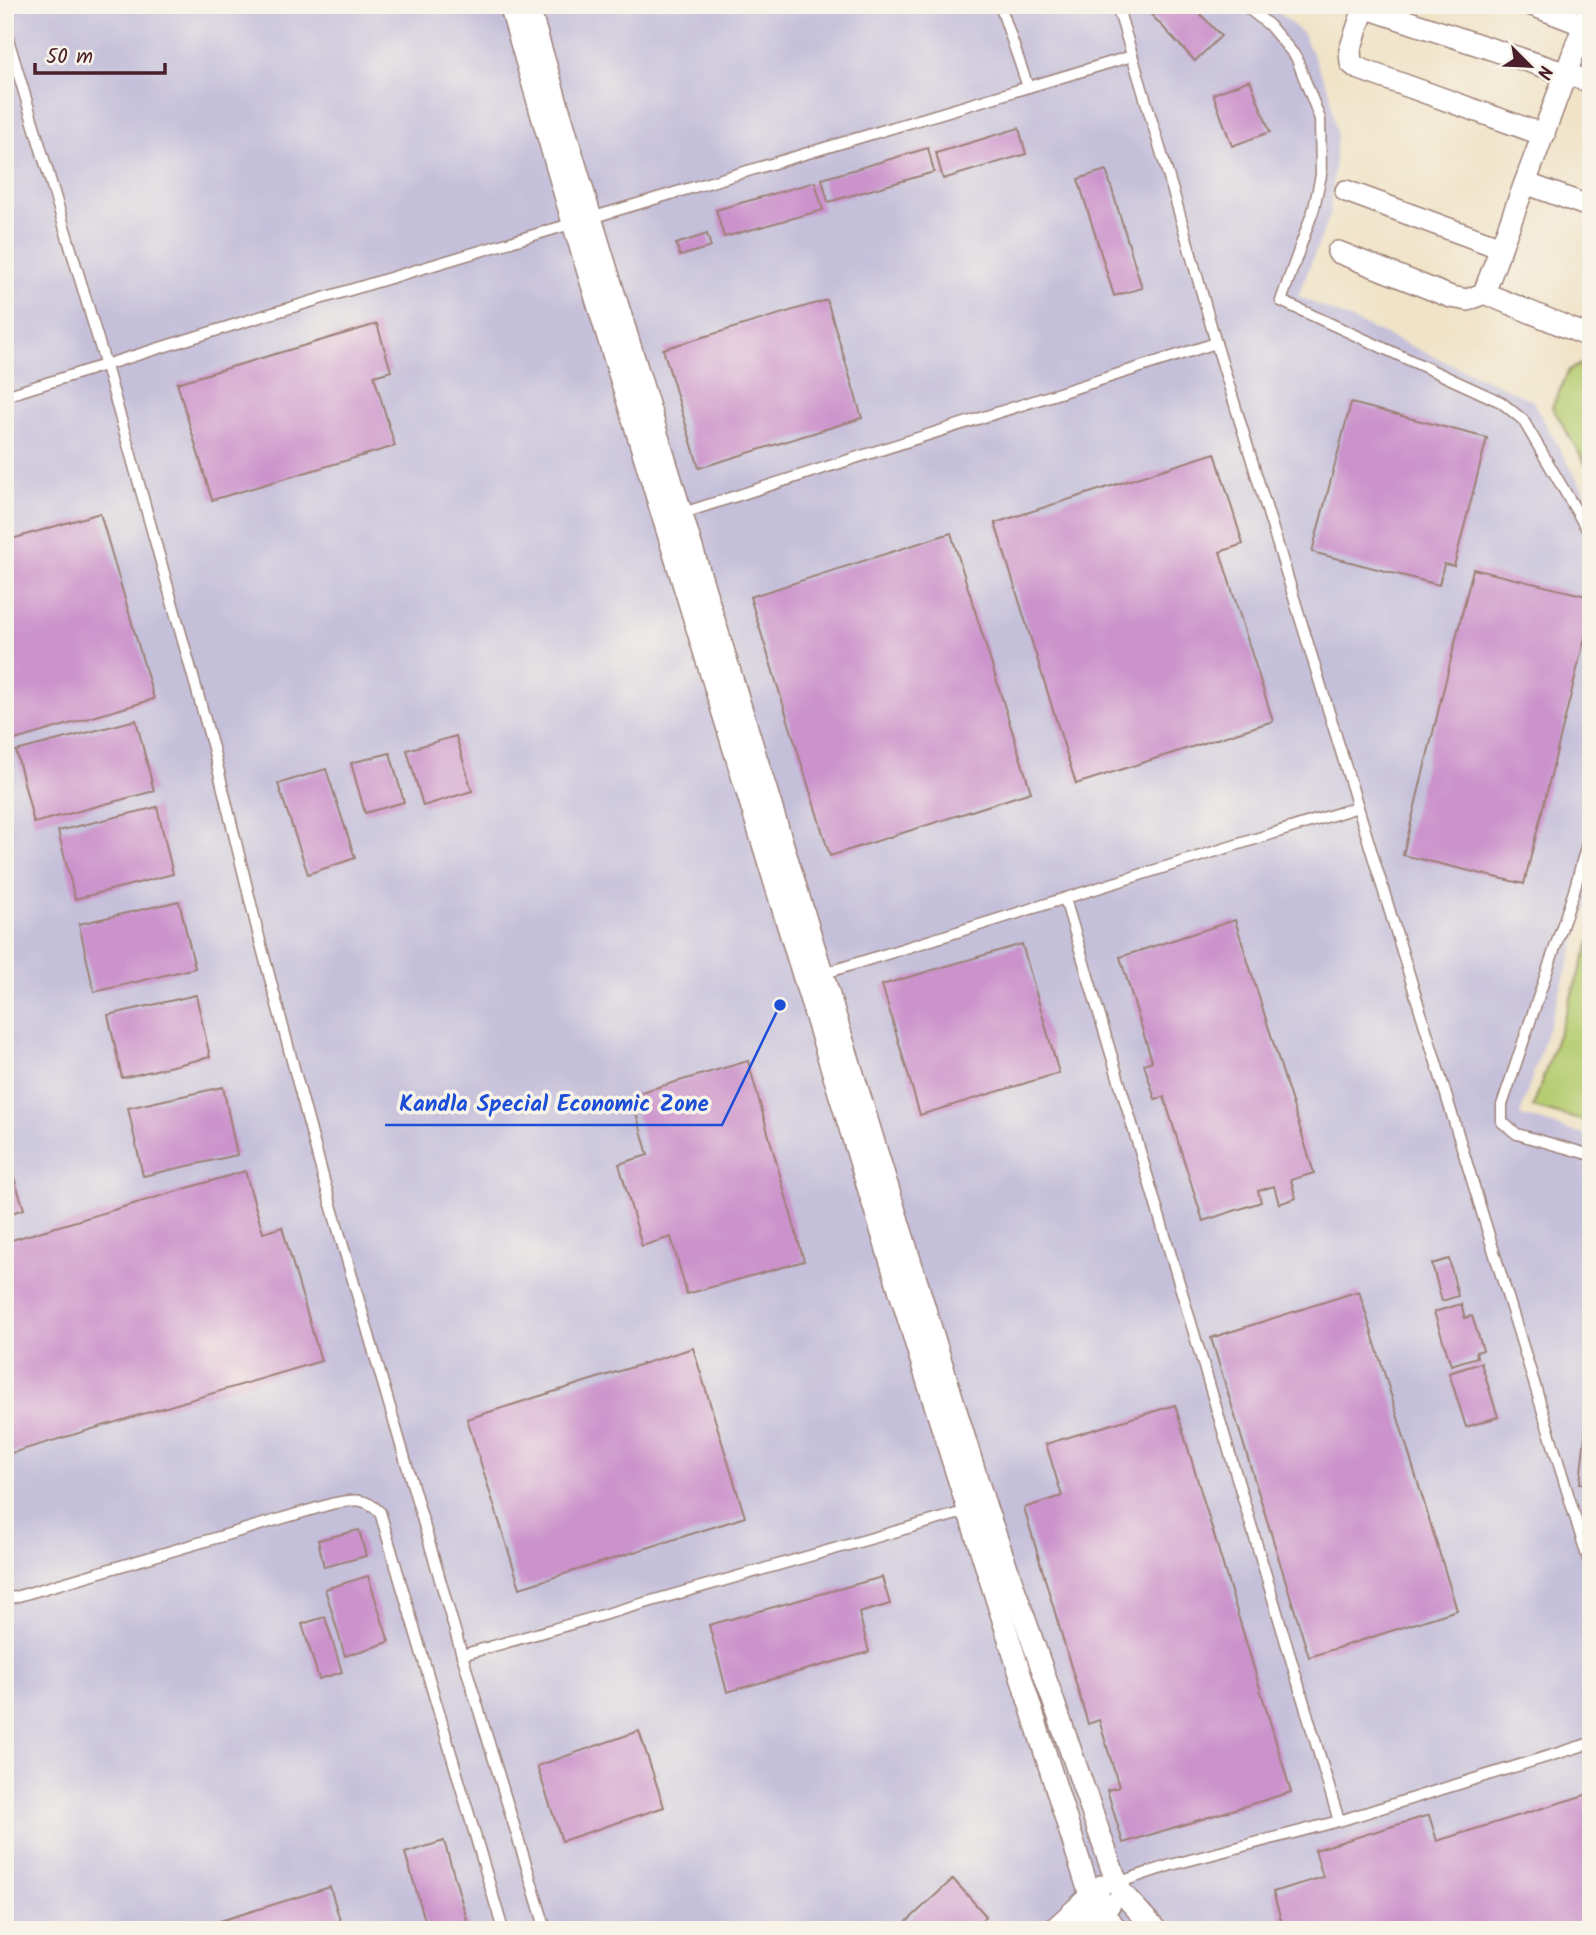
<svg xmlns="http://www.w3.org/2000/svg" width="1596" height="1935" font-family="Kalam,sans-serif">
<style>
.industrial{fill:#c5c0da}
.green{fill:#b5cc70;stroke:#80764e;stroke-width:2}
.building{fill:#cb92cb}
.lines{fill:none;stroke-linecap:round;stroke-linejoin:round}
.lane-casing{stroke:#9d8179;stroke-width:13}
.street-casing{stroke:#9d8179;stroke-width:24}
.lane{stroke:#fff;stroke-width:10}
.street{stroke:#fff;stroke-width:21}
.leader{fill:none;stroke:#1d4ed8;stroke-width:2.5}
.callout-dot{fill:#1d4ed8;stroke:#f7f3e8;stroke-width:2.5}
.callout-label{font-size:23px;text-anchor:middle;font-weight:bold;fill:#1d4ed8;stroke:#f7f3e8;stroke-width:7;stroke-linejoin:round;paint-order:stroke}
</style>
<rect width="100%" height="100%" fill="#f7f3e8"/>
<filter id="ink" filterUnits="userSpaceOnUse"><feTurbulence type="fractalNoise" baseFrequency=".0143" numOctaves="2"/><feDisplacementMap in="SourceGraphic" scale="14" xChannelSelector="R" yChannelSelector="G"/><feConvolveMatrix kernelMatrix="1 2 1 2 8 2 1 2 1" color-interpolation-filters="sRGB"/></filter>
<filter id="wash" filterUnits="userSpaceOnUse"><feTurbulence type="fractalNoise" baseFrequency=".00686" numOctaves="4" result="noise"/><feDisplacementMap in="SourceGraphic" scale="28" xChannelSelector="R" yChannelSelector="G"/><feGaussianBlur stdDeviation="1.57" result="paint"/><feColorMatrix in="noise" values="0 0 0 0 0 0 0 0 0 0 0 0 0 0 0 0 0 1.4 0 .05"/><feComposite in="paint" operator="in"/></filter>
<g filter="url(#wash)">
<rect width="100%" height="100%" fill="#f0e3c7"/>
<polygon class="industrial" points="5,5 1270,5 1303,34 1330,92 1337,137 1330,215 1298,296 1532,400 1591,503 1591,895 1520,1115 1591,1137 1591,1930 5,1930"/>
<g class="green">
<polygon points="1591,359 1591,473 1552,407 1569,370"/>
<polygon points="1591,939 1591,1123 1533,1107"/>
</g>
<g id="blocks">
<g class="building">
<polygon points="1146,5 1192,5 1221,36 1195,61 1144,7"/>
<polygon points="1250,80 1270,132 1232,146 1213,94"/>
<polygon points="1019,128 1026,154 943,179 936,153"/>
<polygon points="928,148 934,172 828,202 822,179"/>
<polygon points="1106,170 1142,288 1114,296 1078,179"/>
<polygon points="815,182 823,210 724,237 716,210"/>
<polygon points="707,234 711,247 680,256 676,244"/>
<polygon points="827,300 862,418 699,468 663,349"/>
<polygon points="377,324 391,371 374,376 395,446 212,500 177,383"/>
<polygon points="1351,403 1487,438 1454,566 1444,564 1439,585 1312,552"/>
<polygon points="1215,453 1243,544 1220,552 1273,721 1076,784 995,523"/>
<polygon points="100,513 154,699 5,743 5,541"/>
<polygon points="951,533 1031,792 830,856 750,597"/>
<polygon points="1473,569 1591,597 1591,613 1524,884 1403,855"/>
<polygon points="136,720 154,791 34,823 16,751"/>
<polygon points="456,736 472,791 423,806 407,750"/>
<polygon points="390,753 404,802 365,813 351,763"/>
<polygon points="326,769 355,858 308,874 278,784"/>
<polygon points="157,807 173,874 75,899 58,831"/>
<polygon points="179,901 195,968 94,992 79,924"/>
<polygon points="1235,920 1314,1173 1291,1180 1296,1198 1279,1204 1274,1186 1258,1191 1261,1202 1203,1221 1164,1097 1155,1099 1144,1064 1152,1061 1120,957"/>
<polygon points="1022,944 1059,1073 920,1115 882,985"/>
<polygon points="196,995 210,1057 122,1078 108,1015"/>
<polygon points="748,1061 804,1261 687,1294 671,1237 642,1246 619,1164 648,1155 631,1095"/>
<polygon points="223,1087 237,1155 143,1176 128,1108"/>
<polygon points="5,1150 24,1209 5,1215"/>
<polygon points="245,1171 263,1233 282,1227 321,1361 5,1455 5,1242"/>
<polygon points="1449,1259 1458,1296 1442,1301 1432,1264"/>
<polygon points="1359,1291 1457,1610 1309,1657 1211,1338"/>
<polygon points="1461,1304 1465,1318 1472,1316 1483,1350 1476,1352 1477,1357 1451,1365 1434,1312"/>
<polygon points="693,1348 745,1517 520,1588 467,1419"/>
<polygon points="1481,1363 1498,1417 1466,1427 1449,1373"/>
<polygon points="1589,1396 1591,1396 1591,1484 1580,1483"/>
<polygon points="1175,1405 1291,1792 1123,1843 1107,1790 1119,1787 1099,1720 1088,1724 1024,1508 1062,1496 1046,1444"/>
<polygon points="359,1530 366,1556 324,1567 318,1540"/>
<polygon points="368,1576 389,1642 345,1656 325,1589"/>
<polygon points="882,1577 890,1604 859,1613 869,1652 727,1692 709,1625"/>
<polygon points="325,1617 342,1672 319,1679 302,1624"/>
<polygon points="639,1731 664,1807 562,1841 537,1766"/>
<polygon points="1591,1793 1591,1930 1284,1930 1273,1892 1323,1877 1315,1850 1429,1815 1437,1841"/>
<polygon points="444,1841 470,1930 428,1930 405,1853"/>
<polygon points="953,1879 986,1916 972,1930 906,1930 902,1926"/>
<polygon points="330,1887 343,1930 194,1930 194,1929"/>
</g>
</g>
</g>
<g filter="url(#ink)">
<use href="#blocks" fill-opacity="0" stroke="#9d8179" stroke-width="2"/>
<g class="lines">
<g class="lane-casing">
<g id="lane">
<polyline points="1000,5 1028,87"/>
<polyline points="1117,5 1175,198 1216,343 1591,1569"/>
<polyline points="1244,5 1269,25 1296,57 1320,119 1321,175 1314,208 1281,301 1501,402 1523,420 1591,536"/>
<polyline points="5,29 106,366 213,748 260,941 325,1184 462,1655 546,1930"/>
<polyline points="5,396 253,319 1132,56"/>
<polyline points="683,513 1216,343"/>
<polyline points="1591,829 1574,891 1502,1105 1502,1122 1517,1134 1591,1155"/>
<polyline points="1065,899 1339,1821"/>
<polyline points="822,974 1358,807"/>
<path d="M5,1600l326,-96c20,-4 33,-8 49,8l123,418"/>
<polyline points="462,1655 971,1510"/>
<polyline points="1117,1883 1171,1865 1339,1821 1591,1743"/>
</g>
</g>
<g class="street-casing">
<g id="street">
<polyline points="510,5 573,223 923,1367 1090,1895 1101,1912 1118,1930"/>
<polyline points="528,5 591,218 985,1505 1114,1875 1122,1893 1156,1930"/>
<polyline points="1365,5 1350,50 1351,63 1357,68 1544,135"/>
<polyline points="1532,5 1584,25"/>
<polyline points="1364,7 1591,82"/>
<polyline points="1525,183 1591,207"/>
<polyline points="1346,191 1501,248"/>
<polyline points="1338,252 1451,297 1468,300 1484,293 1591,337"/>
<polyline points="1484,293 1591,6"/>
<polyline points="1053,1930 1101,1886"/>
<polyline points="1081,1930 1110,1904"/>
</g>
</g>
<use href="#lane" class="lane"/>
<use href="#street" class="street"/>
</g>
</g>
<path class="leader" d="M780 1005L722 1125H385"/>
<circle class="callout-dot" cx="780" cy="1005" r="7"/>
<g class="callout-label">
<text x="554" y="1111">Kandla Special Economic Zone</text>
</g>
<rect width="1596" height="1935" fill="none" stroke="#f7f3e8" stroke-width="28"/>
<g transform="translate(1530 66) rotate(114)" stroke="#f7f3e8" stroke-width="5" paint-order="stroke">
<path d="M0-5L12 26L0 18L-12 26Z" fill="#4a1f2b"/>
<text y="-10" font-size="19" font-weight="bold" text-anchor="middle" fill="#4a1f2b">N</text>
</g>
<path d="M35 63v10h130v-10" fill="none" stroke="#4a1f2b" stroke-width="3.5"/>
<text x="46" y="63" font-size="21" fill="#4a1f2b" stroke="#f7f3e8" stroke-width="5" paint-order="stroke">50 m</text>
</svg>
